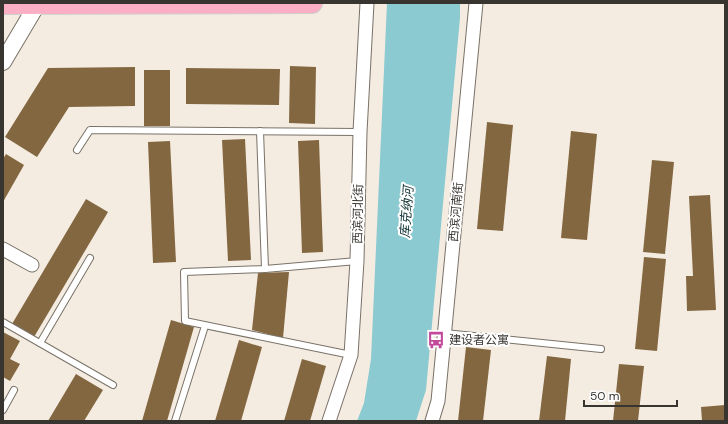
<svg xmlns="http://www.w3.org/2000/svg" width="728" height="424" font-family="'DM Sans','Noto Sans SC',sans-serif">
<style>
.water{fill:#8bcad1}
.building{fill:#836740}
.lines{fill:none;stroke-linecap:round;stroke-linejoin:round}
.service-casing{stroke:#797268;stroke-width:8}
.minor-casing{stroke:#797268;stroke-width:15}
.tertiary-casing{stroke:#797268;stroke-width:18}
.primary-casing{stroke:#cfcfce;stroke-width:22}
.service{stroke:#fff;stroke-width:6}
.minor{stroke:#fff;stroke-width:13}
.tertiary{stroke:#fff;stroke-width:16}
.primary{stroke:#fbafc5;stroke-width:20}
.labels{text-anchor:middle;stroke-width:4;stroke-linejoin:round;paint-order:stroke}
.street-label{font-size:12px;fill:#383531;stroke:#fff}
.poi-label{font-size:12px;fill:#383531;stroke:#fff;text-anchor:start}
.water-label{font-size:13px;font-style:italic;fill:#103134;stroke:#fff}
</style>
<rect width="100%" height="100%" fill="#f5ece1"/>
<polygon class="water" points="387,3 460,3 460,18 426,390 416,421 357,421 364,403 371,359"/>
<g class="building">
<polygon points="290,66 316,67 315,124 289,123"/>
<polygon points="135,67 135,106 69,107 37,157 5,137 48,68"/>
<polygon points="186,68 280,69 279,105 186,104"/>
<rect x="144" y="70" width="26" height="56"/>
<polygon points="487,122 513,125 503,231 477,229"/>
<polygon points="571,131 597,134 587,240 561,238"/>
<polygon points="245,139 251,260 228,261 222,140"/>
<polygon points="319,140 323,252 302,253 298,141"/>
<polygon points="170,141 176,262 153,263 148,142"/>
<polygon points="6,154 24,165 3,202 3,159"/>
<polygon points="652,160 674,162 665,254 643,252"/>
<polygon points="710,195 716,310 687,311 686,276 693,276 689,196"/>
<polygon points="86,199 108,212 34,337 12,324"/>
<polygon points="644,257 666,259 657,351 635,349"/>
<polygon points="289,272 283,338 252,330 258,273"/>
<polygon points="171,320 194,327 167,421 142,421"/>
<polygon points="3,332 20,341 10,359 20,364 10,381 3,377"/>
<polygon points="239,340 262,347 241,421 215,421"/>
<polygon points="466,347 491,350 483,421 458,421"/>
<polygon points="547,356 571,359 565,421 539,421"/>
<polygon points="302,359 326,366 310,421 284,421"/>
<polygon points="619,364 644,366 638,421 613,421"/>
<polygon points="76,374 103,390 84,421 48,421"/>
<polygon points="725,405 725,421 702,421 701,407"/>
</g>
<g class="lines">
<g class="service-casing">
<g id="service">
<polyline points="260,131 265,269"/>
<polyline points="77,150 90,130 360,132"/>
<polyline points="3,322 113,385"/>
<polyline points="445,333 601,349"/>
<polyline points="40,343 90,258"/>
<polyline points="351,355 185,321 184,272 265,269 357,261"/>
<polyline points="3,410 14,390"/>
<polyline points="175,421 205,326"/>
</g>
</g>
<g class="minor-casing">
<g id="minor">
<polyline points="3,249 32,265"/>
<polyline points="329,421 351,355 357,261 360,132 367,3"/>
<polyline points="432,421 438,401 476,3"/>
</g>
</g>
<g class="tertiary-casing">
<polyline id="tertiary" points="3,62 38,3"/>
</g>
<g class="primary-casing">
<polyline id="primary" points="3,4 312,3"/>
</g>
<use href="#service" class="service"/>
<use href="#minor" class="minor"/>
<use href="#tertiary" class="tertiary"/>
<use href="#primary" class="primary"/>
</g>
<defs>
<g id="bus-bare" transform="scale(1.38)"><path d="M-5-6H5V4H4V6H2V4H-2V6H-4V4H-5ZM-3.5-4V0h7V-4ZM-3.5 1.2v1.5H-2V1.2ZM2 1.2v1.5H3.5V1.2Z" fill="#c3499b" stroke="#fff" stroke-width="2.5" paint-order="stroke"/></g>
</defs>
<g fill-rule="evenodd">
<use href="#bus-bare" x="436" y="340"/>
</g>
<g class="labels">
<g class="street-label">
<text transform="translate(456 212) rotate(-85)" y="4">西滨河南街</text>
<text transform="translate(358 214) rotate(-89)" y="4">西滨河北街</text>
</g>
<g class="poi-label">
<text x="449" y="344">建设者公寓</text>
</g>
<g class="water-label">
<text transform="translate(406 212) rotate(-86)" y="5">库克纳河</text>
</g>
</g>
<rect width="728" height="424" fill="none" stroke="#383531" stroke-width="8"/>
<path d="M584 400v6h93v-6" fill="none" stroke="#383531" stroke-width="2"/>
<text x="590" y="400" font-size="12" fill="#383531" stroke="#ffffff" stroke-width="3" paint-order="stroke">50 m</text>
</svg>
